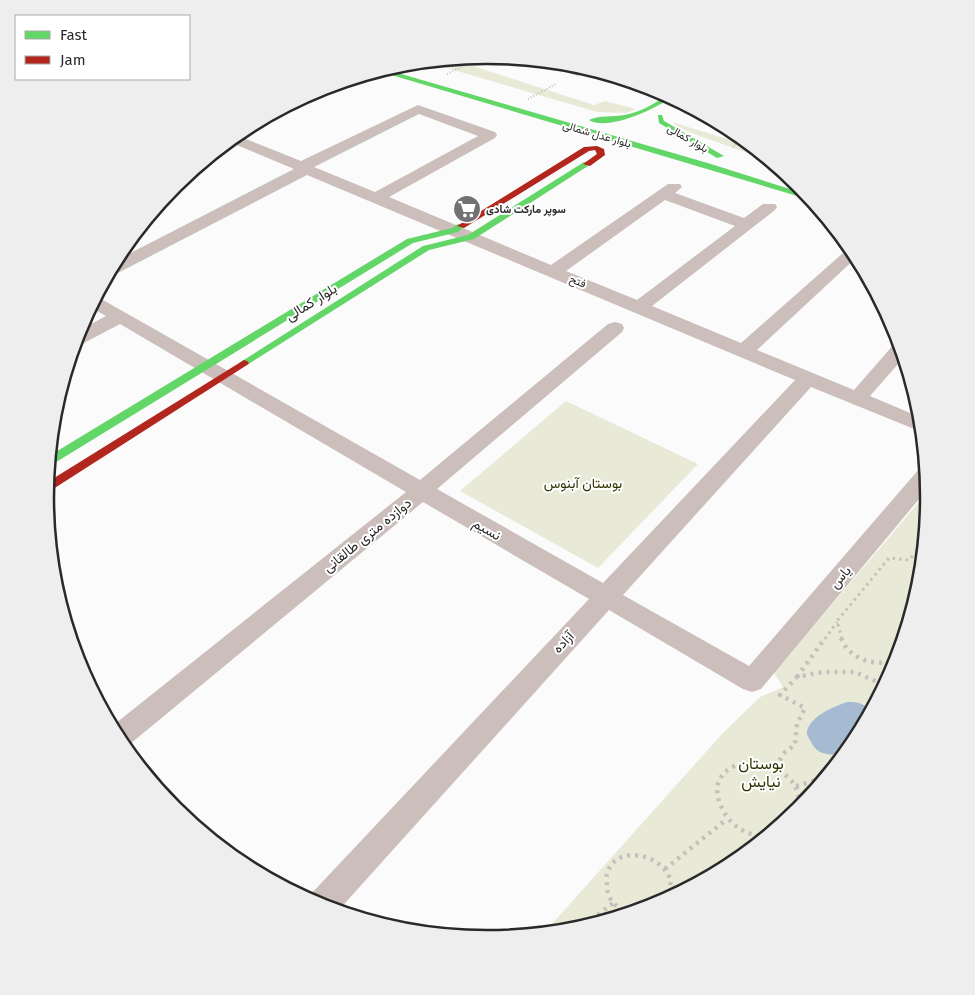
<svg xmlns="http://www.w3.org/2000/svg" width="975" height="995" font-family="'Fira Sans',Vazirmatn,sans-serif">
<style>
.green{fill:#e8ead7}
.water{fill:#a6bbd2}
.building{fill:#bab1b0}
.lines{fill:none;stroke-linecap:round;stroke-linejoin:round}
.path-far2{stroke:#c6bfbd;stroke-width:2;stroke-dasharray:1 2;stroke-linecap:butt}
.path-far1{stroke:#c6bfbd;stroke-width:3;stroke-dasharray:2.5 4;stroke-linecap:butt}
.path{stroke:#c6bfbd;stroke-width:4.5;stroke-dasharray:3 5;stroke-linecap:butt}
.street{fill:#cbbebb;fill-rule:evenodd}
.fast{fill:#63d668;fill-rule:evenodd}
.jam{fill:#b3261e;fill-rule:evenodd}
.labels{text-anchor:middle;stroke-width:4;stroke-linejoin:round;paint-order:stroke}
.far-street-label{font-size:11px;fill:#29292a;stroke:#fff}
.far-poi-label{font-size:11px;font-weight:bold;fill:#29292a;stroke:#fff;text-anchor:start}
.street-label{font-size:14px;fill:#29292a;stroke:#fff}
.park-label{font-size:14px;fill:#313400;stroke:#fff}
.near-park-label{font-size:16px;fill:#313400;stroke:#fff}
.rim{fill:none;stroke:#29292a;stroke-width:2.5}
</style>
<rect width="100%" height="100%" fill="#fbfbfc"/>
<g class="green">
<polygon points="451,59 594,105 605,101 636,109 626,113 597,112 423,61"/>
<polygon points="672,122 756,148 773,162 702,137 680,128"/>
<polygon points="566,401 698,464 598,568 460,491"/>
<polygon points="929,490 921,584 896,667 855,744 800,811 733,866 657,906 574,932 542,935 722,734 760,697 783,687 774,673"/>
</g>
<path class="water" d="M847,702c11,0 18,1 25,11 -7,12 -12,28 -22,37 -3,3 -7,3 -11,4 -12,2 -23,-1 -28,-12 -2,-4 -5,-8 -4,-11 5,-16 26,-24 40,-29z"/>
<polygon class="building" points="216,845 226,846 266,879 241,865"/>
<g class="lines">
<g class="path-far2">
<polyline points="447,74 468,64"/>
<polyline points="528,99 556,84"/>
<polyline points="733,147 744,138"/>
</g>
<g class="path-far1">
<polyline points="927,523 923,516 929,509"/>
<polyline points="825,639 837,622"/>
<polyline points="842,639 837,621 889,558 909,560 926,541"/>
</g>
<g class="path">
<path d="M841,638c9,23 35,28 57,23"/>
<polyline points="893,663 894,671"/>
<polyline points="797,677 825,638"/>
<polyline points="775,767 785,752 795,745 797,724 805,708 780,695 797,677 823,672 855,672 886,686"/>
<polyline points="796,786 828,777"/>
<path d="M767,838c-24,-4 -40,-14 -48,-37 -2,-7 -3,-16 1,-22 15,-27 62,-16 75,7 3,6 5,15 7,22"/>
<polyline points="665,869 727,819"/>
<path d="M630,915c-12,-6 -23,-15 -23,-29 0,-3 -1,-9 0,-12 8,-31 55,-20 63,5 1,6 0,14 0,20"/>
<polyline points="579,930 613,903"/>
</g>
<g class="street">
<polygon points="476,56 493,56 480,63 474,59"/>
<polygon points="533,60 559,62 583,69 585,72 578,76 534,63"/>
<polygon points="349,79 351,82 349,85 246,133 237,133 315,91"/>
<path d="M418,105l77,27 2,3 -2,3 -106,59 162,68 117,-81h12l2,3 -7,6 69,25 19,-14h12l2,3 -2,3 -123,96 89,37 110,-97 7,10 -101,94 97,40 41,-47 5,-1 5,14 -35,40 52,22 2,15 -113,-46 -188,208 126,71 171,-198 7,-2 2,21 -168,202 -9,3 -9,-3 -134,-79 -272,302 -30,-12 2,-4 280,-297 -166,-97 -299,247 -13,-22 295,-235 -286,-168 -38,20 -9,1 5,-14 28,-15 -16,-9 6,-11 324,184 188,-156 7,-2 7,2 2,4 -2,4 -185,157 166,94 192,-203 -488,-205 -191,99 -9,1 8,-14 179,-92 -67,-28 9,-6 65,26zM419,114l59,22 -103,56 -61,-25zM665,200l70,26 -98,74 -71,-29z"/>
</g>
<g class="fast">
<polygon points="384,69 711,164 809,195 814,201 378,71"/>
<path d="M668,95l5,2c-17,11 -65,35 -84,23 9,-5 25,-3 36,-5 16,-3 30,-12 43,-20z"/>
<polygon points="658,115 662,115 664,121 724,156 717,158 659,123"/>
<polygon points="584,162 591,164 474,239 429,250 247,365 244,366 239,363 423,246 468,235"/>
<polygon points="458,224 465,226 458,232 413,243 53,464 48,464 49,456 407,239 452,228"/>
</g>
<g class="jam">
<polygon points="597,146 604,149 605,155 590,166 583,164 597,154 595,150 589,151 464,228 457,226 584,147"/>
<polygon points="244,360 247,361 249,363 247,365 50,491 46,492 46,483"/>
</g>
</g>
<defs>
<g id="supermarket-disc" transform="scale(1.4375)"><circle r="9.5" fill="#727274" stroke="#fff"/><path d="M-6-5.5h2.5l.6 2H6L4.5 2H-2.5L-4.4-4H-6ZM-1.5 3.2a1.3 1.3 0 1 0 .1 0ZM3 3.2a1.3 1.3 0 1 0 .1 0Z" fill="#fff"/></g>
</defs>
<g fill-rule="evenodd">
<use href="#supermarket-disc" x="467" y="209"/>
</g>
<g class="labels">
<g class="far-street-label">
<text transform="translate(597 134) rotate(16)" y="4">بلوار عدل شمالی</text>
<text transform="translate(688 138) rotate(30)" y="4">بلوار کمالی</text>
<text transform="translate(578 281) rotate(23)" y="4">فتح</text>
</g>
<g class="far-poi-label">
<text x="486" y="213">سوپر مارکت شادی</text>
</g>
<g class="street-label">
<text transform="translate(311 302) rotate(-32)" y="5">بلوار کمالی</text>
<text transform="translate(487 529) rotate(30)" y="5">نسیم</text>
<text transform="translate(367 535) rotate(-39)" y="5">دوازده متری طالقانی</text>
<text transform="translate(840 577) rotate(-50)" y="5">یاس</text>
<text transform="translate(563 642) rotate(-47)" y="5">آزاده</text>
</g>
<g class="park-label">
<text x="583" y="488">بوستان آبنوس</text>
</g>
<g class="near-park-label">
<text x="761" y="769">بوستان<tspan x="761" dy="18">نیایش</tspan></text>
</g>
</g>
<path d="M0 0H975V995H0ZM54 497a433 433 0 1 1 866 0a433 433 0 1 1-866 0Z" fill="#eee" fill-rule="evenodd"/>
<path class="rim" d="M54 497a433 433 0 1 1 866 0a433 433 0 1 1-866 0Z"/>
<rect x="15" y="15" width="175" height="65" fill="#ffffff" stroke="#a9a9aa"/>
<rect x="25" y="31" width="25" height="8" fill="#63d668" stroke="#a9a9aa"/>
<text x="60" y="40" font-size="15" fill="#29292a">Fast</text>
<rect x="25" y="56" width="25" height="8" fill="#b3261e" stroke="#a9a9aa"/>
<text x="60" y="65" font-size="15" fill="#29292a">Jam</text>
</svg>
